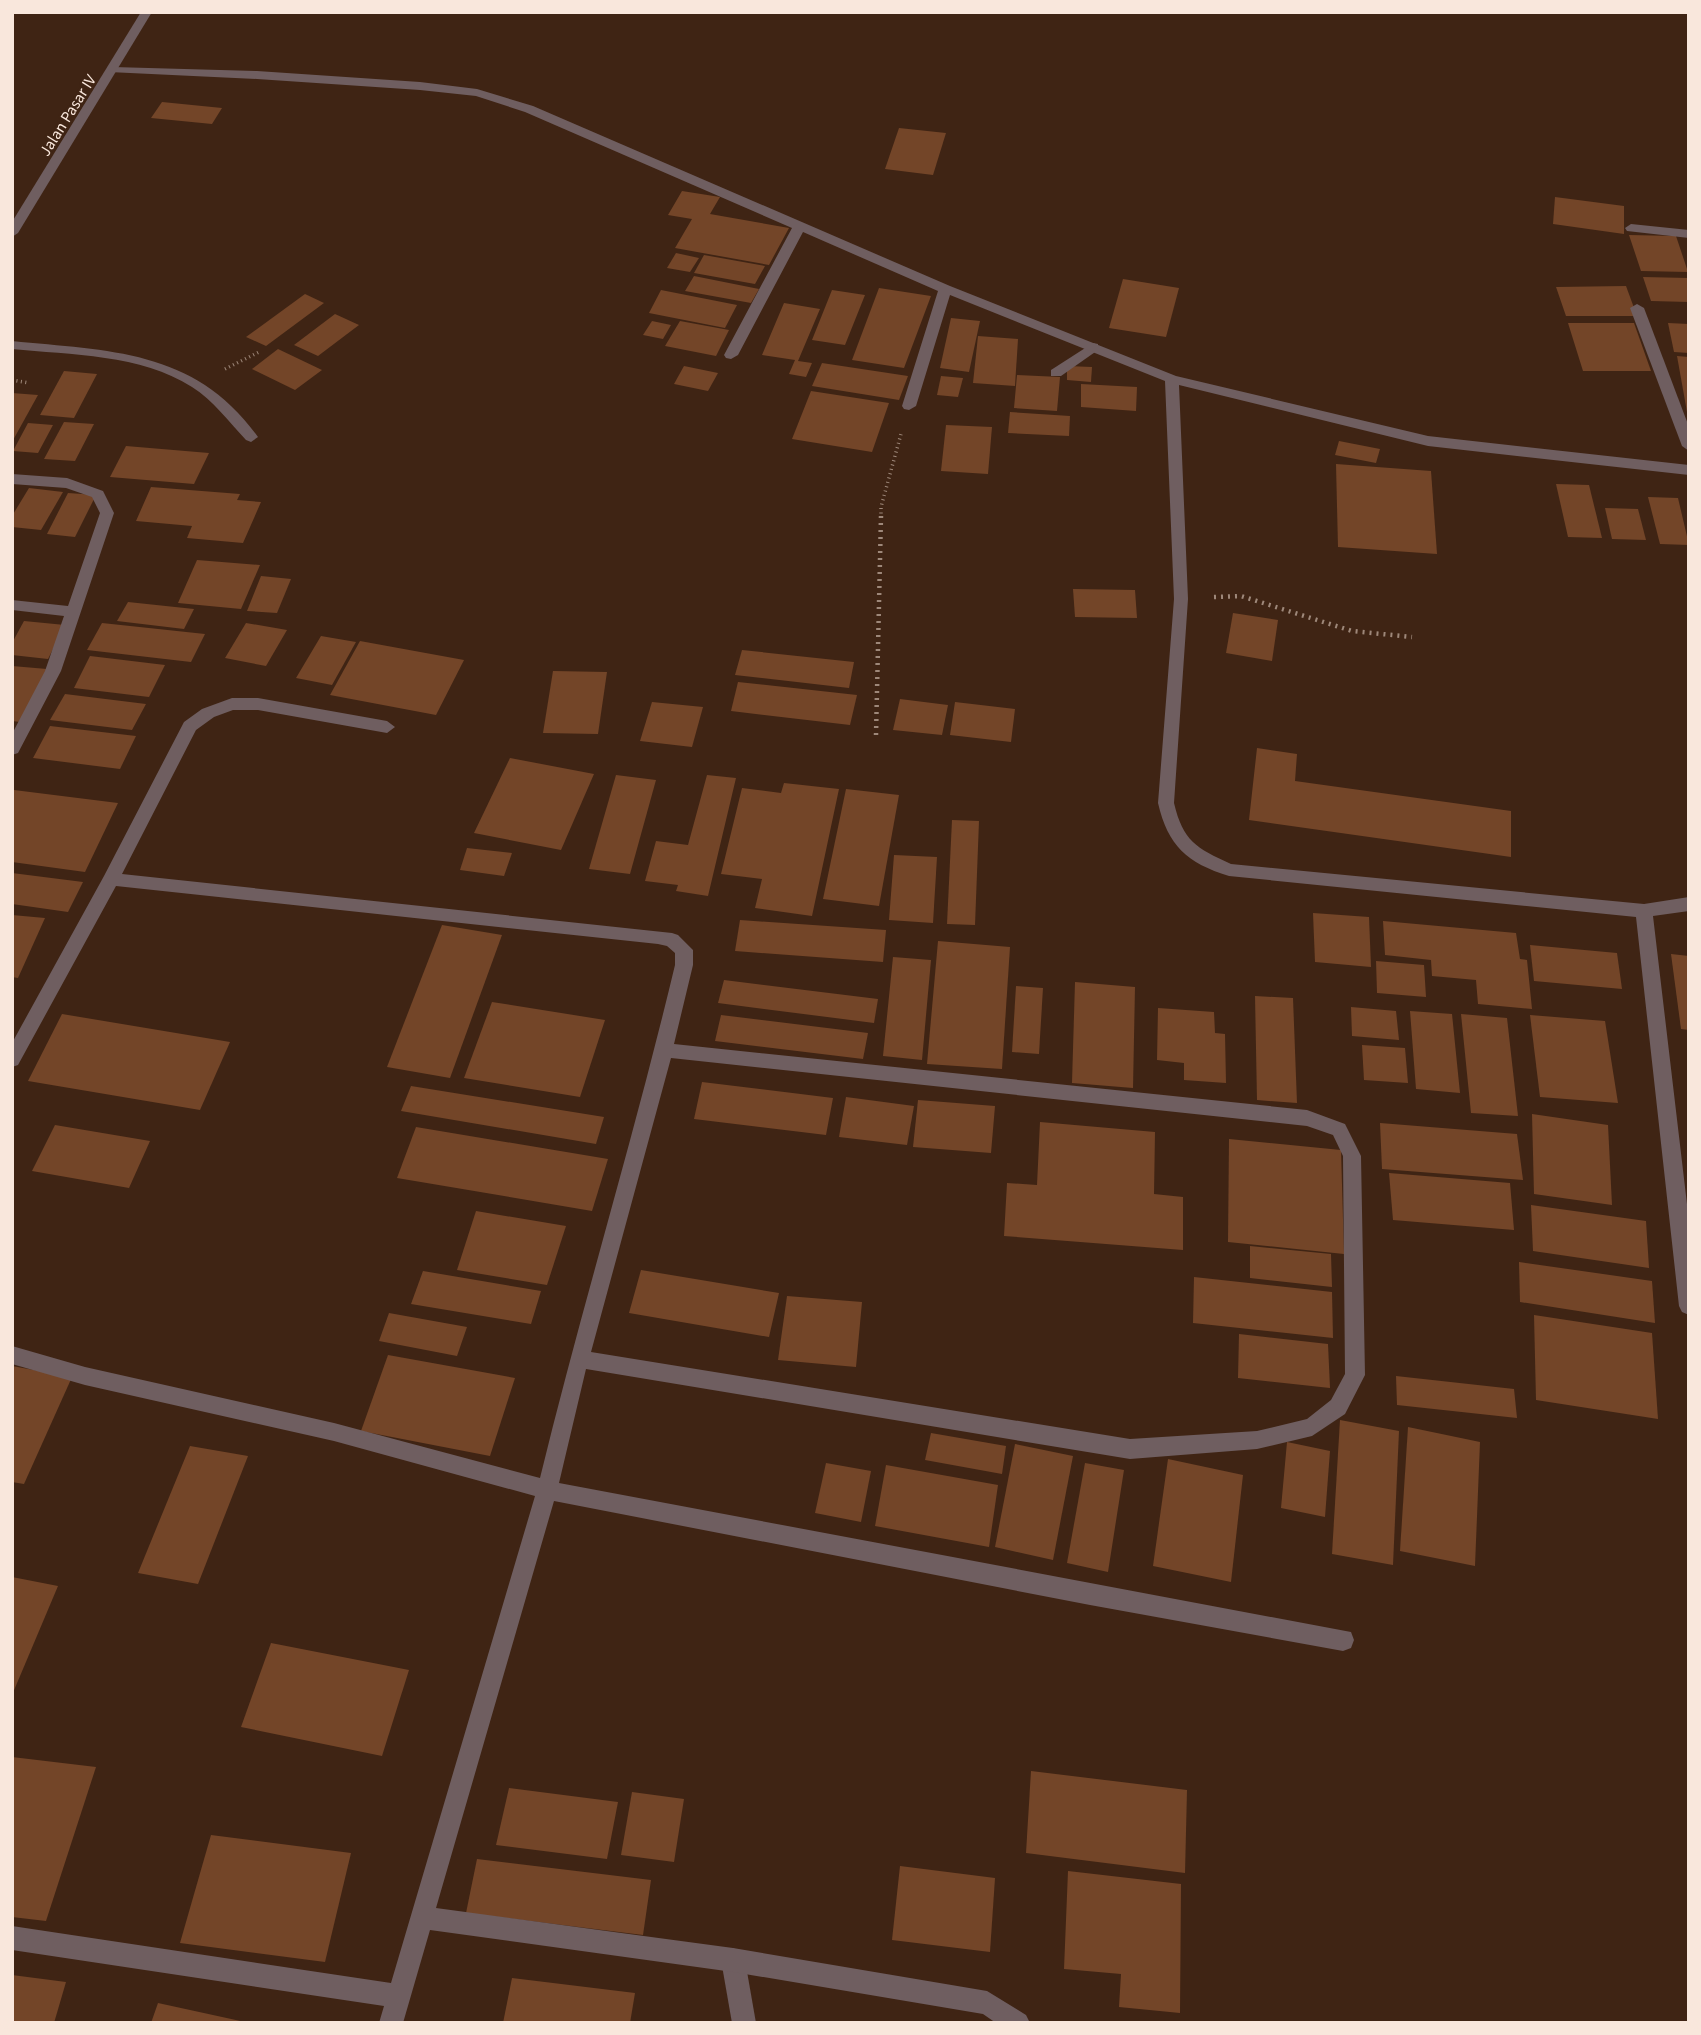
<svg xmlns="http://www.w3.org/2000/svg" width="1701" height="2035" font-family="'Source Sans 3',sans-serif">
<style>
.building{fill:#734528}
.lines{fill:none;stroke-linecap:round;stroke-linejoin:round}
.path-far1{stroke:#9e887a;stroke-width:3.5;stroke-dasharray:1 3.5;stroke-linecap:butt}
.path{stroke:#9e887a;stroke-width:4.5;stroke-dasharray:2 5;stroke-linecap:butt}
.service{fill:#6f5e60;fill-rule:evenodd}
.minor{fill:#6f5e60;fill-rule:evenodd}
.tertiary{fill:#6f5e60;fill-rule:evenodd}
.labels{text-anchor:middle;stroke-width:5;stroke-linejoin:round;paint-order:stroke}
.far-street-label{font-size:16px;fill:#f9e7dc;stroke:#3f2414}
</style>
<rect width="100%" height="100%" fill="#3f2414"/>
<g class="building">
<polygon points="162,102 222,108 212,124 151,118"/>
<polygon points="899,128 946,133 933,175 885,169"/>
<polygon points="682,191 720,197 710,214 789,228 769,265 675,248 692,219 668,215"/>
<polygon points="1555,197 1624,206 1624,234 1553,224"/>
<polygon points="1629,235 1676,236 1688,272 1641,271"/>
<polygon points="676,253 699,258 690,272 667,268"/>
<polygon points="704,255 765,266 755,284 694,273"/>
<polygon points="694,276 759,289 751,303 685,291"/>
<polygon points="1643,277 1689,278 1689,302 1651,301"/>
<polygon points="1123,279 1179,288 1166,337 1109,328"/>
<polygon points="1626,286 1637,316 1566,316 1556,287"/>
<polygon points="879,288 931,296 904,368 852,360"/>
<polygon points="661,290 737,305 725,328 649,313"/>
<polygon points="832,290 865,295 845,345 812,340"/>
<polygon points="305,294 324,303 266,346 246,337"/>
<polygon points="784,303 820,309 798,361 812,363 806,377 789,374 795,360 762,355"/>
<polygon points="335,314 359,325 318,356 294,345"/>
<polygon points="951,318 980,321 969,372 940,368"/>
<polygon points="652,321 671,325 663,339 643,335"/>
<polygon points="680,321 729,330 716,356 665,346"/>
<polygon points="1568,323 1634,323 1651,371 1583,371"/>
<polygon points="1668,323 1689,324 1689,353 1674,352"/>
<polygon points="978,336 1018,339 1015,386 973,383"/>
<polygon points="278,349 322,370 295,390 252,369"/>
<polygon points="1677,356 1689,357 1689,412 1687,412"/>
<polygon points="822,363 908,376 899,400 812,386"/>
<polygon points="684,366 718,373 708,391 674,384"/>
<polygon points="1067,366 1092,367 1091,382 1067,380"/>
<polygon points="64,371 97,374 74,418 40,415"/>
<polygon points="1017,375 1060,377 1057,411 1014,408"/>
<polygon points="941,376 963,378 958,397 937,395"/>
<polygon points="1081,384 1137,387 1136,411 1081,407"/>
<polygon points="811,391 889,403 872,452 792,439"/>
<polygon points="12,393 38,395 12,442"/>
<polygon points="1010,412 1070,416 1069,436 1008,433"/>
<polygon points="64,422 94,424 75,461 44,459"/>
<polygon points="28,423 53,425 38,453 13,451"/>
<polygon points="946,425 992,427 988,474 941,471"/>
<polygon points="1339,441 1380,449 1376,463 1335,455"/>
<polygon points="126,446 209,453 194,484 110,477"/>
<polygon points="1336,464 1431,471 1437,554 1338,547"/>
<polygon points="1556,484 1589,485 1602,538 1568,537"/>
<polygon points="151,487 240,494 237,500 261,502 243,543 187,538 192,526 136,521"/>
<polygon points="29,488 63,492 41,530 12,527 12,516"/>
<polygon points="68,493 96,495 75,537 47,534"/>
<polygon points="1648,497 1678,498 1689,545 1660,544"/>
<polygon points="1605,508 1638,509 1646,540 1612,539"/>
<polygon points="197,560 260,565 241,609 178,603"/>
<polygon points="261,576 291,579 277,613 247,611"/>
<polygon points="1073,589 1135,590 1137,618 1075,617"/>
<polygon points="128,602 194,609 184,629 117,621"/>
<polygon points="1233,613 1278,620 1272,661 1226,653"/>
<polygon points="24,621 65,625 48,659 12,655 12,643"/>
<polygon points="102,623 205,634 191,662 87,650"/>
<polygon points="246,623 287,630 266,666 225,658"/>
<polygon points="321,636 356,642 332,685 296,678"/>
<polygon points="360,641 464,660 436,715 330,695"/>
<polygon points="742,650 854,662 849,688 735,675"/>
<polygon points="90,656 165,665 149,697 74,688"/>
<polygon points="12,666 47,669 20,722 12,721"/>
<polygon points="553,671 607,672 598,734 543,733"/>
<polygon points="738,682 857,695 850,725 731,711"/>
<polygon points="65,694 146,704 132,730 50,720"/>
<polygon points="900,699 948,705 942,735 893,730"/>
<polygon points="652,702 703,707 692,747 640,741"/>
<polygon points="955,702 1015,709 1011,742 950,735"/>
<polygon points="50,726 136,736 120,769 33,758"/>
<polygon points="1257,748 1297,754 1295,781 1511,811 1511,857 1249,820"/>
<polygon points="510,758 594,774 561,850 474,833"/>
<polygon points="616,775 656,780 630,874 589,869"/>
<polygon points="707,775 736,778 708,896 676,891 678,885 645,881 656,841 688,845"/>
<polygon points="784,783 839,789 812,916 755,908 762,879 721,874 742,788 781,793"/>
<polygon points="846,789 899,795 879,906 823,899"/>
<polygon points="14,790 118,803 85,872 12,862"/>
<polygon points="952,820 979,821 975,925 947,924"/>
<polygon points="467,848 512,853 504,876 460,870"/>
<polygon points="894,855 937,857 933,923 889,920"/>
<polygon points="12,873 83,882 68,912 12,904"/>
<polygon points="1313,913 1369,917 1371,967 1315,962"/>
<polygon points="12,915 45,918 18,978 12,977"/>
<polygon points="740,920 886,930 883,962 735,951"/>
<polygon points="1383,921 1516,933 1520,959 1527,960 1532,1009 1478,1004 1476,980 1432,976 1431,960 1385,955"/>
<polygon points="442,925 502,935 450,1078 387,1067"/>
<polygon points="938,941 1010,947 1002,1069 927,1064"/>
<polygon points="1530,945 1617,953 1622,989 1534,981"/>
<polygon points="1671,954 1689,956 1689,1030 1681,1029"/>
<polygon points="893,957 931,960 922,1060 883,1056"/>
<polygon points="1376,961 1424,965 1426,997 1377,993"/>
<polygon points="724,980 878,999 874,1023 718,1003"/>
<polygon points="1075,982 1135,987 1133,1088 1072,1083"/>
<polygon points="1016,986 1043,988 1039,1054 1012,1052"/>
<polygon points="1255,996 1293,998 1297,1103 1257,1100"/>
<polygon points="492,1002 605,1020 580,1097 464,1078"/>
<polygon points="1351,1007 1396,1011 1399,1040 1352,1036"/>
<polygon points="1158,1008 1214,1012 1215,1033 1225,1034 1226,1083 1184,1080 1184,1063 1157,1060"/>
<polygon points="1410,1011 1452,1014 1460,1093 1416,1089"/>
<polygon points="62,1014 230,1042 200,1110 28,1081"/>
<polygon points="1461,1014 1507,1018 1518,1116 1471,1113"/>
<polygon points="721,1015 868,1033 863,1059 715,1041"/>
<polygon points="1530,1015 1605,1021 1618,1103 1540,1097"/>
<polygon points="1362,1045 1405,1048 1408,1083 1364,1080"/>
<polygon points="702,1082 833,1098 826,1135 694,1119"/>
<polygon points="411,1086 604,1117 596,1144 401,1111"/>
<polygon points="846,1097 914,1106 907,1145 839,1137"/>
<polygon points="918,1100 995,1106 991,1153 913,1147"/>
<polygon points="1532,1114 1608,1125 1612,1205 1534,1194"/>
<polygon points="1040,1122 1155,1132 1154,1194 1183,1197 1183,1250 1004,1236 1007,1183 1037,1185"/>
<polygon points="1380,1123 1517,1134 1523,1180 1382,1169"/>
<polygon points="55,1125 150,1141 129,1188 32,1171"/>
<polygon points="416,1127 608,1159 592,1211 397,1178"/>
<polygon points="1229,1139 1341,1150 1344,1254 1228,1242"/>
<polygon points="1389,1173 1510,1183 1514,1230 1393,1220"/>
<polygon points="1531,1205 1646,1221 1649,1268 1533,1251"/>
<polygon points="476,1211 566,1226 547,1285 457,1270"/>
<polygon points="1250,1246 1331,1254 1332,1287 1250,1278"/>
<polygon points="1519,1262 1652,1281 1655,1323 1520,1302"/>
<polygon points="641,1270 779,1293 769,1337 629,1313"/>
<polygon points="423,1271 541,1291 531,1324 411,1304"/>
<polygon points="1194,1277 1332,1292 1333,1338 1193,1323"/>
<polygon points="787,1296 862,1302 856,1367 778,1360"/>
<polygon points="389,1313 467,1327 457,1356 379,1341"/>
<polygon points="1534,1315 1652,1333 1658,1419 1536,1400"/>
<polygon points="1239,1334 1328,1344 1330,1388 1238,1378"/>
<polygon points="388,1355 515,1378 490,1456 361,1431"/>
<polygon points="12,1366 72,1377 24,1484 12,1482"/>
<polygon points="1396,1376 1514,1389 1517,1418 1397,1405"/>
<polygon points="1340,1420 1399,1431 1393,1565 1332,1554"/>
<polygon points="1408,1427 1480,1442 1475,1566 1400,1551"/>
<polygon points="931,1433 1006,1446 1002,1474 925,1460"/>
<polygon points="1287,1442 1330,1451 1325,1517 1281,1508"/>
<polygon points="1015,1444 1073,1456 1053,1560 995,1547"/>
<polygon points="190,1446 248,1456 198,1584 138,1573"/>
<polygon points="1168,1459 1243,1475 1231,1582 1153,1566"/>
<polygon points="826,1463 871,1471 861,1522 815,1513"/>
<polygon points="1085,1463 1124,1470 1108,1572 1067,1563"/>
<polygon points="886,1465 998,1485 989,1547 875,1526"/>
<polygon points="12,1577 58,1586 12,1695"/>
<polygon points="271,1643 409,1670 382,1756 241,1727"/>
<polygon points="12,1757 96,1767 46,1921 12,1917"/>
<polygon points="1031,1771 1187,1790 1185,1873 1026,1853"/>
<polygon points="509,1788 618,1802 607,1859 496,1845"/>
<polygon points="632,1792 684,1799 674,1862 621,1855"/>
<polygon points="211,1835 351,1853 325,1962 180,1943"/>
<polygon points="477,1859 651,1880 643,1935 466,1913"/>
<polygon points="900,1866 995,1878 990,1952 892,1940"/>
<polygon points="1068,1871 1181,1884 1180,2013 1119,2007 1121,1974 1064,1969"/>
<polygon points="12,1975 66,1982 54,2023 12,2023"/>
<polygon points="512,1978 635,1993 630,2023 503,2023"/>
<polygon points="158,2003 245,2022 245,2023 151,2023"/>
</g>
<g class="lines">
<g class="path-far1">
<polyline points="225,369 261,351"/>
<polyline points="12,380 29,383"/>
<polyline points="881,518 881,507 901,434"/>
</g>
<g class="path">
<polyline points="1214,597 1241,596 1352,631 1412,637"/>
<polyline points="876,735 881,516"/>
</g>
<g class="service">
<path d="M12,341c98,10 183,8 246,96l-7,5 -5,-2c-17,-18 -33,-40 -54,-53 -51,-33 -121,-32 -180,-38z"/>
<polygon points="1093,343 1098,344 1098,350 1061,376 1051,376 1051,370"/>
<polygon points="733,1948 741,1952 745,1960 756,2023 732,2023 721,1960 725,1952"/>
</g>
<g class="minor">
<path d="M113,67l144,4 163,11 57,7 56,17 417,180 226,90 252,60 261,29v10l-261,-29 -249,-61 9,214 -14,204c9,38 22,45 57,61l413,40 45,-7v14l-36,5 36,305v94l-7,-3 -3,-6 -43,-389 -407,-41c-42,-13 -61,-30 -71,-73l16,-204 -9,-218 -215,-86 -34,111 -7,4 -5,-1 -2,-3 36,-115 -135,-59 -65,123 -7,4 -5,-1 -2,-3 68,-127 -267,-116 -49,-16 -56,-6 -163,-11 -148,-7v-4z"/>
<polygon points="1631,224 1689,230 1689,238 1627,231 1625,228"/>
<polygon points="1637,304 1644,308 1689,427 1689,451 1682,446 1630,308"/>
<polygon points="12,474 67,478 103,491 114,513 61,671 18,753 12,755 12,734 45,671 64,616 12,610 12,600 68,606 100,513 92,497 66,488 12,484"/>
<path d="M232,698h26l129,23 8,6 -8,6 -129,-23h-25l-19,7 -18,13 -74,144 550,59 6,2 15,15v15l-19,79 633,66 38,14 16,32 4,219 -20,39 -33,22 -55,13 -127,10 -544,-90 -27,114 792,149 3,8 -3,8 -8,3 -253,-46 -536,-104 -118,407 297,40 254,43 39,24 4,8h-34l-13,-9 -250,-42 -303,-42 -27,93h-24l5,-17 -372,-56v-24l379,57 144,-487 -201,-55 -249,-56 -73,-21v-18l73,21 249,56 206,55c42,-172 94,-341 135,-513v-12l-8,-7 -9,-2 -542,-58 -98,179 -6,2v-24l92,-167 80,-154 18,-13zM671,1058l636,68 26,9 10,21 2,218 -14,26 -24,19 -50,12 -127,8 -539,-87z"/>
</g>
<polygon class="tertiary" points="141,12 152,12 18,233 12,237 12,222"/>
</g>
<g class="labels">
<g class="far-street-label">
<text transform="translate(67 115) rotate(-58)" y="6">Jalan Pasar IV</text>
</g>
</g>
<rect width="1701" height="2035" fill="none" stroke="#f9e7dc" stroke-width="28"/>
</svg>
